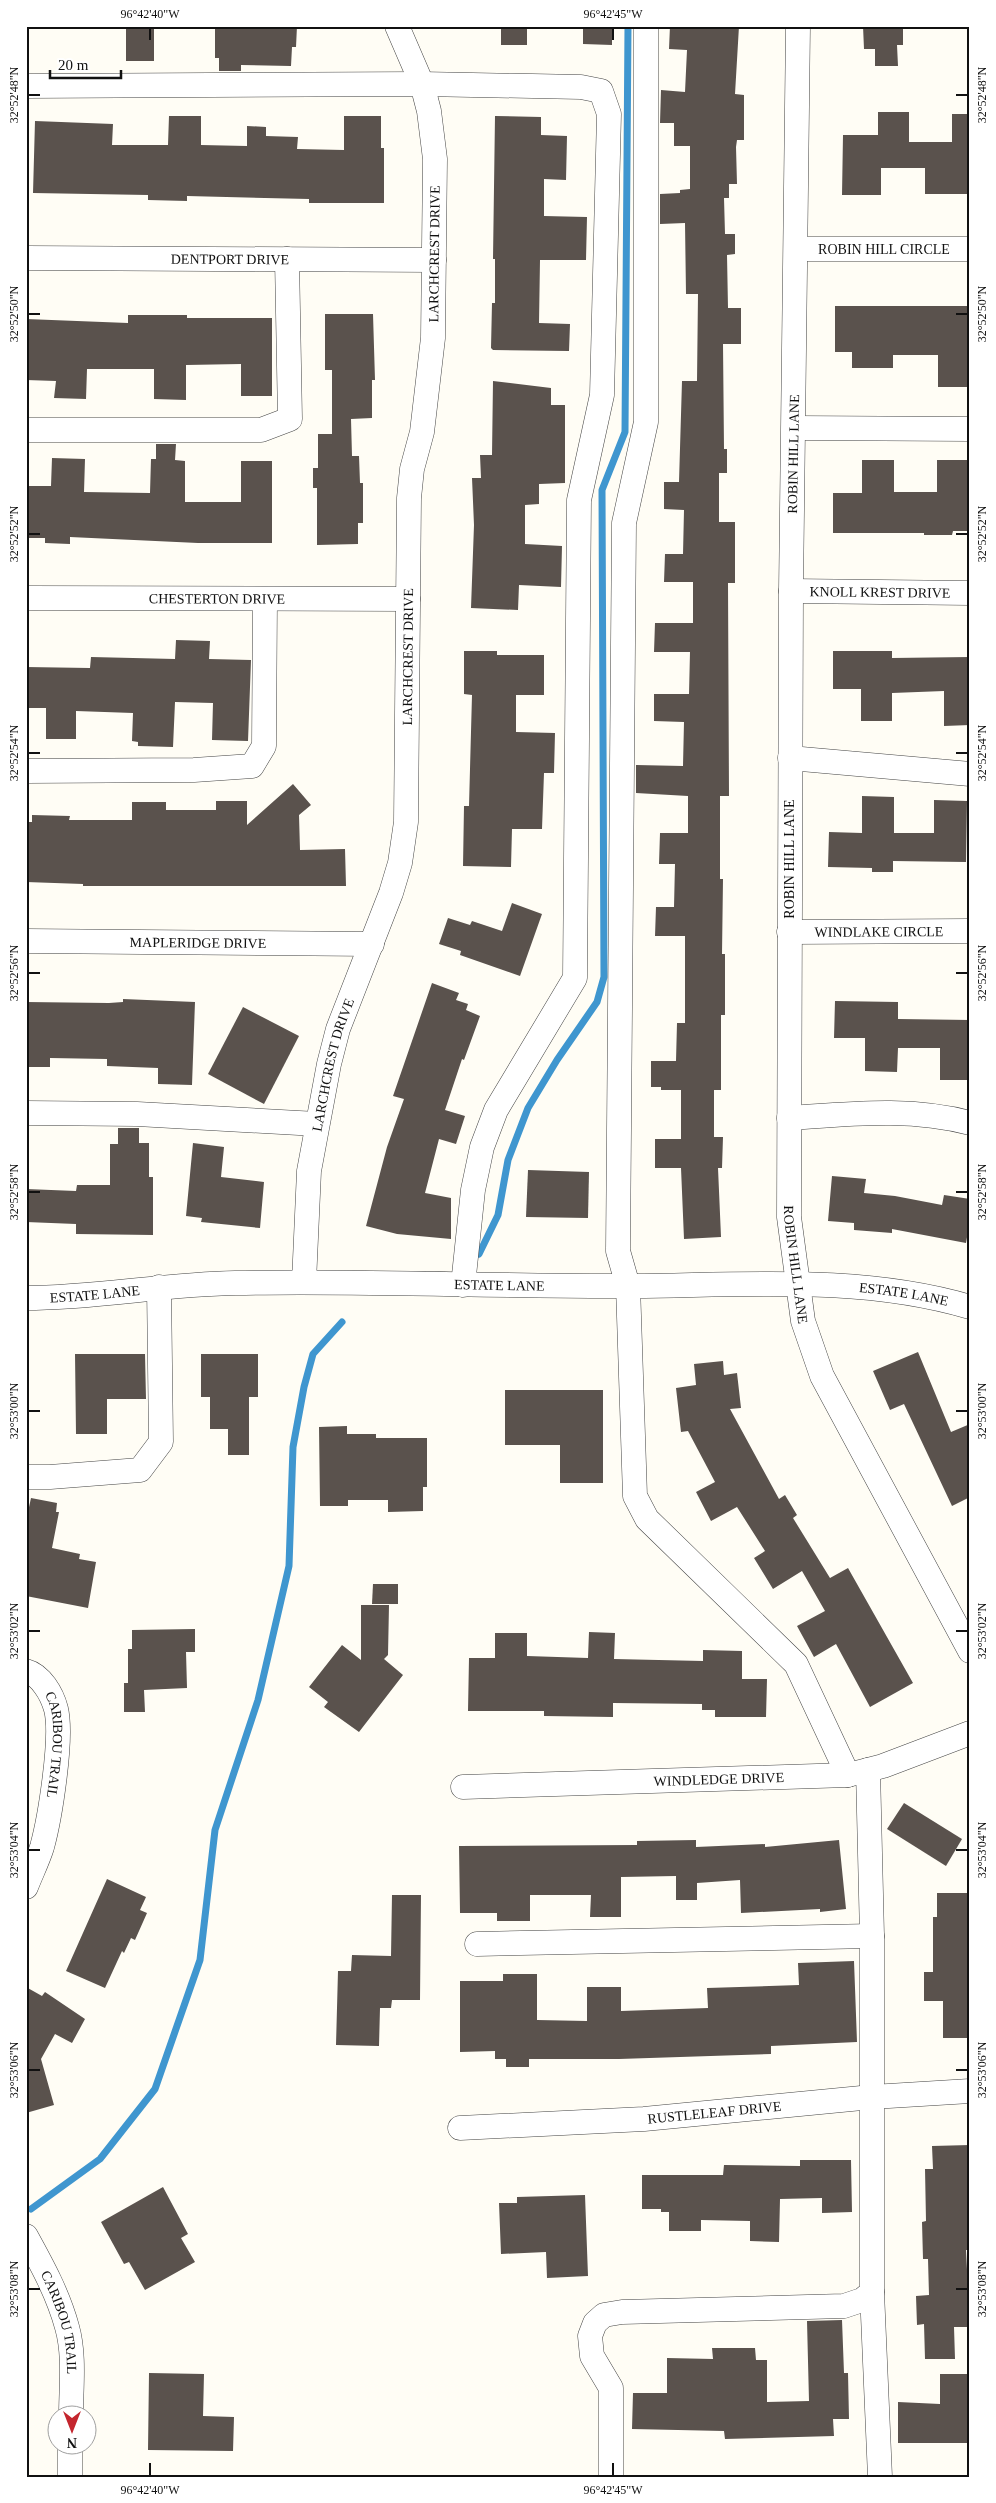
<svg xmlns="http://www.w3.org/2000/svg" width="996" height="2503" font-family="'Times New Roman',serif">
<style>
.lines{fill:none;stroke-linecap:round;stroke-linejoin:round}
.stream{stroke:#3f96cf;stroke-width:7}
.building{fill:#5a524d}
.minor-casing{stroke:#444;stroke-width:25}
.minor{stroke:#fff;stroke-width:24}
.ticks{fill:none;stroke:#111;stroke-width:2}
.labels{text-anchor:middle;stroke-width:5;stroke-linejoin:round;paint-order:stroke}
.street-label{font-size:14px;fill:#111;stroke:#fff}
.neatline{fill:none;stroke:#111;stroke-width:2}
.ticks-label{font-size:12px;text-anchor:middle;fill:#111}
</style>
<rect width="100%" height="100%" fill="#fffdf5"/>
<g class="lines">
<g class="stream">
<polyline points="479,1254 498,1215 508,1160 528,1108 557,1060 597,1002 604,977 602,490 625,432 628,26"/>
<polyline points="31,2209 100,2159 155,2089 200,1960 215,1830 258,1700 289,1566 293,1447 304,1387 313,1354 342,1322"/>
</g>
</g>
<g class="building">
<rect x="126" y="26" width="28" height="35"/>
<polygon points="215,26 297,26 296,47 292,47 291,66 241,65 241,71 219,71 219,58 215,58"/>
<rect x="501" y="26" width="26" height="19"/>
<polygon points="583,26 612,26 612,45 583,44"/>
<polygon points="670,26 739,26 735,94 744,95 744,140 737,140 736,147 737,184 729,184 729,198 724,198 725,234 735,234 735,254 727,255 728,308 741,308 741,344 723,344 724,449 727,449 727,473 719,473 719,522 735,522 735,583 728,583 729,796 720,796 720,879 723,879 722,954 725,954 725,1015 721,1015 721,1090 714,1090 714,1137 723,1137 722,1168 718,1168 721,1237 684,1239 681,1168 655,1168 655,1139 681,1139 681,1090 661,1090 661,1087 651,1087 651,1061 676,1061 677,1023 685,1023 685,936 655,936 656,907 674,907 675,864 659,864 660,833 688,833 688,796 636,793 636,765 683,766 684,722 654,721 654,694 689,694 690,652 654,652 655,623 693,623 693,582 664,582 665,554 683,554 684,510 664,509 664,482 679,482 682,381 697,381 698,294 686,294 685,223 660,224 660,194 680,193 680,190 690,189 690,146 674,146 674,123 660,123 661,90 685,92 687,50 669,49"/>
<polygon points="863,26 903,26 903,45 897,45 898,66 875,66 875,49 864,49"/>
<polygon points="878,112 909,112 909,142 952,142 952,114 970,114 970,194 925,194 925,168 881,168 881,195 842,195 843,135 878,135"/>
<polygon points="169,116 201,116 201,145 247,146 247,126 266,127 266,136 298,137 297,149 344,150 344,116 381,116 381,148 384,148 384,203 309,203 309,199 187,196 187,201 148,200 148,195 33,193 35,121 113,124 112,145 168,145"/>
<polygon points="495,116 541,117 541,135 567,136 566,180 544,179 544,216 587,217 586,260 540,260 539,323 570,324 569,351 493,350 491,348 492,303 495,303 495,259 493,259"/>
<polygon points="835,306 970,306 969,387 938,387 938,355 893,355 893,368 852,368 852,352 835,352"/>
<polygon points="325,314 373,314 375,380 372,380 372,418 351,419 352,456 359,456 360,483 363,483 363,523 358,523 358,544 317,545 317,488 313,488 313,468 318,468 318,434 332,434 332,370 325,370"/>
<polygon points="128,315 187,315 187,318 272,318 272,396 241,396 241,364 186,365 186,400 154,399 154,369 87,369 86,399 54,398 56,381 26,380 26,319 128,323"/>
<polygon points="493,381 551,388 551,405 565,405 565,483 539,484 539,504 525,505 525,544 562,546 561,587 519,585 518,610 471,608 474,525 472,478 481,478 480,455 492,455"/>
<polygon points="156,444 176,444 175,460 185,461 185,502 241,502 241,461 272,461 272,543 198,543 70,537 70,544 45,543 45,538 26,538 26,486 51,486 52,458 85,459 84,492 150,493 151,459 156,459"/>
<polygon points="862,460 894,460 894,492 937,492 937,460 968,460 968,531 953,531 952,535 924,535 924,533 833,533 833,493 862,493"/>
<polygon points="176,640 210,641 209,659 251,660 248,741 212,740 213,703 175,702 173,747 138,746 138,742 132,741 133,713 76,711 76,739 46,739 46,708 26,708 26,667 90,668 91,657 175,659"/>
<polygon points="464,651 497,651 497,655 544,655 544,695 516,695 516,732 555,733 554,773 544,773 542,829 512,829 511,867 463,866 464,806 469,806 472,695 464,694"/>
<polygon points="833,651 892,651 892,658 970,657 970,725 944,726 944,691 892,693 892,721 861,721 861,689 833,689"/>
<polygon points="293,784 311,805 299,815 300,850 345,849 346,886 83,886 83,884 26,882 26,822 32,822 32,815 70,816 69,820 132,820 132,802 166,802 166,810 216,810 216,801 247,801 247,825"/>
<polygon points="862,796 894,797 894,833 934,833 934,800 967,801 966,862 893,861 893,872 872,872 872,868 828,867 829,832 862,833"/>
<polygon points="512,903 542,914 520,976 460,955 461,951 439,944 448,918 470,925 472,921 502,931"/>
<polygon points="432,983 459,993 456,1000 468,1004 466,1010 480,1016 464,1060 462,1059 445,1110 465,1116 456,1144 439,1139 425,1193 451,1198 451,1239 397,1234 366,1226 387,1147 404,1099 393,1096"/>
<polygon points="123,999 195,1002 192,1085 158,1084 158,1068 107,1066 107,1059 50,1058 50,1067 26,1067 26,1002 109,1003 123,1002"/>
<polygon points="835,1001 898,1002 898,1019 970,1020 970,1080 940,1080 940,1048 898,1048 897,1072 865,1071 865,1038 834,1038"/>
<polygon points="243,1007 299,1036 264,1104 208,1074"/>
<polygon points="118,1128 139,1128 139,1143 149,1143 149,1177 153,1177 153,1235 76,1234 76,1224 26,1222 26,1189 76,1191 77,1185 110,1185 110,1144 118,1144"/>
<polygon points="193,1143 224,1147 221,1177 264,1182 260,1228 201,1222 202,1218 186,1216"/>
<polygon points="528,1170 589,1172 588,1218 526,1217"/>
<polygon points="832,1176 866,1179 864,1193 895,1196 942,1205 944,1195 970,1199 970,1220 966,1243 892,1229 892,1233 854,1230 854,1223 828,1221"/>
<polygon points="918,1352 951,1432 970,1424 970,1497 952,1506 904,1404 890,1410 873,1371"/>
<polygon points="75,1354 145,1354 146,1399 107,1399 107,1434 76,1434"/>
<polygon points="201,1354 258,1354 258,1397 249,1397 249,1455 228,1455 228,1429 210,1429 210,1397 201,1397"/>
<polygon points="723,1361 724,1375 737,1373 741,1408 730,1409 779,1499 785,1495 797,1515 793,1518 830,1578 848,1568 913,1683 870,1707 836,1644 814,1657 797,1626 825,1611 802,1571 773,1589 754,1558 765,1551 737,1507 711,1521 696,1492 715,1482 688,1431 681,1432 676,1388 696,1385 694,1364"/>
<polygon points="505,1390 603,1390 603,1483 560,1483 560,1445 505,1445"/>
<polygon points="347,1426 347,1434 376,1434 376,1438 427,1438 427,1487 423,1487 423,1511 388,1512 388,1500 348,1500 348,1506 320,1506 319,1427"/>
<polygon points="31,1498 57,1503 56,1512 59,1512 52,1548 80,1554 79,1559 96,1562 88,1608 26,1596 26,1521"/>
<polygon points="373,1584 398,1584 398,1604 372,1604"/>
<polygon points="361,1605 389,1605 388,1655 384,1659 403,1675 359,1732 324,1707 328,1702 309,1687 342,1645 361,1660"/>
<polygon points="195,1629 195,1652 186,1652 187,1688 144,1690 145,1712 124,1712 124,1683 128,1683 128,1649 132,1649 132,1630"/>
<polygon points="589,1632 615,1633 614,1659 703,1661 703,1650 742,1651 742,1679 767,1679 766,1717 715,1717 715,1710 702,1710 702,1704 613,1703 613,1717 544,1716 544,1711 468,1711 469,1658 495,1658 495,1633 527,1633 527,1656 588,1658"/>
<polygon points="904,1803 962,1839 946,1866 887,1829"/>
<polygon points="696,1840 696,1847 765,1844 765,1847 839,1840 846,1909 820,1912 820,1909 741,1913 740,1880 697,1883 697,1900 676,1900 676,1876 621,1877 621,1917 590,1917 591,1895 530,1895 530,1921 497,1921 497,1913 460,1913 459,1846 637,1845 637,1841"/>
<polygon points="107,1879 146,1897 140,1910 147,1913 135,1940 131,1938 124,1953 122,1951 105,1988 66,1971"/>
<polygon points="937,1893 970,1893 970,2038 943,2038 943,2001 924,2001 924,1972 933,1972 933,1917 937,1917"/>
<polygon points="392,1895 421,1895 420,2000 392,2000 391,2008 380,2008 379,2046 336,2045 338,1971 351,1971 352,1955 391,1956"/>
<polygon points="854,1961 857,2042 771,2046 771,2054 619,2059 529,2059 529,2067 506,2067 506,2059 495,2059 495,2051 460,2052 460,1981 503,1981 503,1974 537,1974 537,2020 587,2021 587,1987 621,1987 621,2011 708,2008 707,1988 799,1985 798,1963"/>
<polygon points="26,1987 42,1996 45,1992 85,2019 72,2043 55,2034 41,2059 54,2105 26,2113"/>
<polygon points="970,2145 970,2179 967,2179 970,2250 966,2250 970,2327 954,2327 955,2359 925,2359 924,2324 917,2325 916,2296 929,2295 928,2259 923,2259 922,2222 926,2221 925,2169 933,2169 932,2146"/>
<polygon points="800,2160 851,2160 852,2212 822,2213 822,2198 780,2199 779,2242 750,2241 750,2221 701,2220 701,2231 669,2231 669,2212 661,2212 661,2209 642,2209 642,2175 723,2175 724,2165 800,2166"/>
<polygon points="163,2187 188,2234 181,2238 195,2262 145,2290 129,2262 124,2264 101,2222"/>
<polygon points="585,2195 588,2276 547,2278 546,2252 501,2254 499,2203 517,2203 517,2197"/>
<polygon points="842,2320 844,2373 848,2373 849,2419 833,2419 834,2436 725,2439 724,2431 632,2429 633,2393 667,2393 667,2358 713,2359 712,2348 755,2348 756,2360 767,2360 767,2402 809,2401 807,2321"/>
<polygon points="149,2373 204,2374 203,2416 234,2417 233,2451 148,2450"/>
<polygon points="940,2374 970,2374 970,2443 898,2443 898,2402 940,2404"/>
</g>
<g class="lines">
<g class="minor-casing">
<g id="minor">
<polyline points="646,26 646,422 624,523 618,1251 628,1286 635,1496 647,1519 796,1664 848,1775"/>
<path id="s1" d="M798,26l-7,565 -2,626 14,104 19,55 148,275"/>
<polyline points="26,86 422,84 581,87 601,91 609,114 602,395 579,500 575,978 496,1110 482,1147 473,1190 463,1285"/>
<path id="s2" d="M796,249h174"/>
<path id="s3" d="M26,258l408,2"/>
<polyline points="794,428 970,429"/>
<polyline points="26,430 261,430 290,419 287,259"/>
<path id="s4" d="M791,591l179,2"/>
<path id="s5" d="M26,598l382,1"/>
<polyline points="790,758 970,774"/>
<polyline points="26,771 194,770 252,766 264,746 265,599"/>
<path id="s6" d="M789,932l181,-1"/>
<path id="s7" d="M26,941l346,3"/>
<polyline points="26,1113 137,1114 317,1124"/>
<path d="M789,1118c61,-4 121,-11 181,5"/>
<path id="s8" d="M304,1282l5,-111 20,-107 9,-35 53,-136 9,-30 6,-41 3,-324 3,-29 10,-37 11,-94 2,-179 -6,-48 -7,-27 -25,-58"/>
<path id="s9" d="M26,1298c70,0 139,-14 209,-15 133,-3 266,4 399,3 111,-1 228,-11 336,21"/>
<polyline points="26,1477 50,1477 140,1470 161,1442 159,1287"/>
<path id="s10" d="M26,1671c15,4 26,23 30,38 7,28 -6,109 -14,138 -4,13 -11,27 -16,40"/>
<path id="s11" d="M463,1787l385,-12 35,-9 87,-33"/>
<polyline points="477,1944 872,1936"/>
<path id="s12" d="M460,2128l184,-9 228,-22 98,-6"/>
<path id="s13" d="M26,2236c16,29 32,58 41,91 8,28 4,60 4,89"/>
<polyline points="872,2292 880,2477"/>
<polyline points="70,2477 70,2446"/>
<polyline points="611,2477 611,2388 592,2356 590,2336 595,2323 604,2315 622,2312 844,2306 862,2300 872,2292 872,1936 868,1770"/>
</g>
</g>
<use href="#minor" class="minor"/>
</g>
<path class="ticks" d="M150,28v12M613,28v12M28,95h12M956,95h12M28,314h12M956,314h12M28,534h12M956,534h12M28,753h12M956,753h12M28,973h12M956,973h12M28,1192h12M956,1192h12M28,1411h12M956,1411h12M28,1631h12M956,1631h12M28,1850h12M956,1850h12M28,2070h12M956,2070h12M28,2289h12M956,2289h12M150,2463v13M613,2463v13"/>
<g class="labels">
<g class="street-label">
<text dy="5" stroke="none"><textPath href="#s2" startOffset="88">ROBIN HILL CIRCLE</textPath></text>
<text dy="5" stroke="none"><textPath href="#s8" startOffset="1045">LARCHCREST DRIVE</textPath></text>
<text dy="5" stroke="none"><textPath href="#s3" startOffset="204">DENTPORT DRIVE</textPath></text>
<text transform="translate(793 454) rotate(-89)" y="5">ROBIN HILL LANE</text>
<text dy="5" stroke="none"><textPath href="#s4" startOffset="89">KNOLL KREST DRIVE</textPath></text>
<text dy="5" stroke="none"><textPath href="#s5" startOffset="191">CHESTERTON DRIVE</textPath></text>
<text dy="5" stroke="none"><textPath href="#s8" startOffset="640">LARCHCREST DRIVE</textPath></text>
<text transform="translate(789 859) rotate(-90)" y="5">ROBIN HILL LANE</text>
<text dy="5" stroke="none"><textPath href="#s6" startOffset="90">WINDLAKE CIRCLE</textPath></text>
<text dy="5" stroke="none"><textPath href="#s7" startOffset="172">MAPLERIDGE DRIVE</textPath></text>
<text dy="5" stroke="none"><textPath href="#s8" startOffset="220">LARCHCREST DRIVE</textPath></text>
<text dy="5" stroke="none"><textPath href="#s1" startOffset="1239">ROBIN HILL LANE</textPath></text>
<text dy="5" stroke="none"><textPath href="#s9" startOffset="474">ESTATE LANE</textPath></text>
<text dy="5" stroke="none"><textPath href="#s9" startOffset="69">ESTATE LANE</textPath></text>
<text dy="5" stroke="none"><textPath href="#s9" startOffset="879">ESTATE LANE</textPath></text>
<text dy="5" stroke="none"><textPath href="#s10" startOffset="86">CARIBOU TRAIL</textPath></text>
<text dy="5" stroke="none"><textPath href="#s11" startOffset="256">WINDLEDGE DRIVE</textPath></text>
<text dy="5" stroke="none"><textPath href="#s12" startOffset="255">RUSTLELEAF DRIVE</textPath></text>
<text dy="5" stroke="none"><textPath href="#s13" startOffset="94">CARIBOU TRAIL</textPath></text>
</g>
</g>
<rect width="996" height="2503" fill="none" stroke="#ffffff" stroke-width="55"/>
<g transform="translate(72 2430) rotate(180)"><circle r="24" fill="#ffffff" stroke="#a0a0a0"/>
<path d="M0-4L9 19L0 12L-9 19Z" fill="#c4262e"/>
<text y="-8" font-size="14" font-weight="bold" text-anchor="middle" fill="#111111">N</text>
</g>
<path d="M50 70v8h71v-8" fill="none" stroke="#111111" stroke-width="2.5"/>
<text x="58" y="70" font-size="15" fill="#111111" stroke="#ffffff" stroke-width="4" paint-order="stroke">20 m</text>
<rect x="28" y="28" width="940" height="2448" class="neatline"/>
<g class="ticks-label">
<text x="150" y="18">96°42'40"W</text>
<text x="613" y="18">96°42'45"W</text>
<text transform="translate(982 95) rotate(-90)" y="4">32°52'48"N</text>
<text transform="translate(14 95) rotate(-90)" y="4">32°52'48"N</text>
<text transform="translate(982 314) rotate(-90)" y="4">32°52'50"N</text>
<text transform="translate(14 314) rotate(-90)" y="4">32°52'50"N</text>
<text transform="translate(982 534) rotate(-90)" y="4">32°52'52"N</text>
<text transform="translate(14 534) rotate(-90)" y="4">32°52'52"N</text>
<text transform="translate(982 753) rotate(-90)" y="4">32°52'54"N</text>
<text transform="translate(14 753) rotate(-90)" y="4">32°52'54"N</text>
<text transform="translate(982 973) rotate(-90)" y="4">32°52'56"N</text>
<text transform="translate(14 973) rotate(-90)" y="4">32°52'56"N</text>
<text transform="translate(982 1192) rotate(-90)" y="4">32°52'58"N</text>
<text transform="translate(14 1192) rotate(-90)" y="4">32°52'58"N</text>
<text transform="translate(14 1411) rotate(-90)" y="4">32°53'00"N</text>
<text transform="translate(982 1411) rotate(-90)" y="4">32°53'00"N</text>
<text transform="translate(14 1631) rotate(-90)" y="4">32°53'02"N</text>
<text transform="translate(982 1631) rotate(-90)" y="4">32°53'02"N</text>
<text transform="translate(14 1850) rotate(-90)" y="4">32°53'04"N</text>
<text transform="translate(982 1850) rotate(-90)" y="4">32°53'04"N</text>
<text transform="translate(14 2070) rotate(-90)" y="4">32°53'06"N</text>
<text transform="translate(982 2070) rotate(-90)" y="4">32°53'06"N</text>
<text transform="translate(14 2289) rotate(-90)" y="4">32°53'08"N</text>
<text transform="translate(982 2289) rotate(-90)" y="4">32°53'08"N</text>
<text x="150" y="2494">96°42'40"W</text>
<text x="613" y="2494">96°42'45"W</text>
</g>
</svg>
